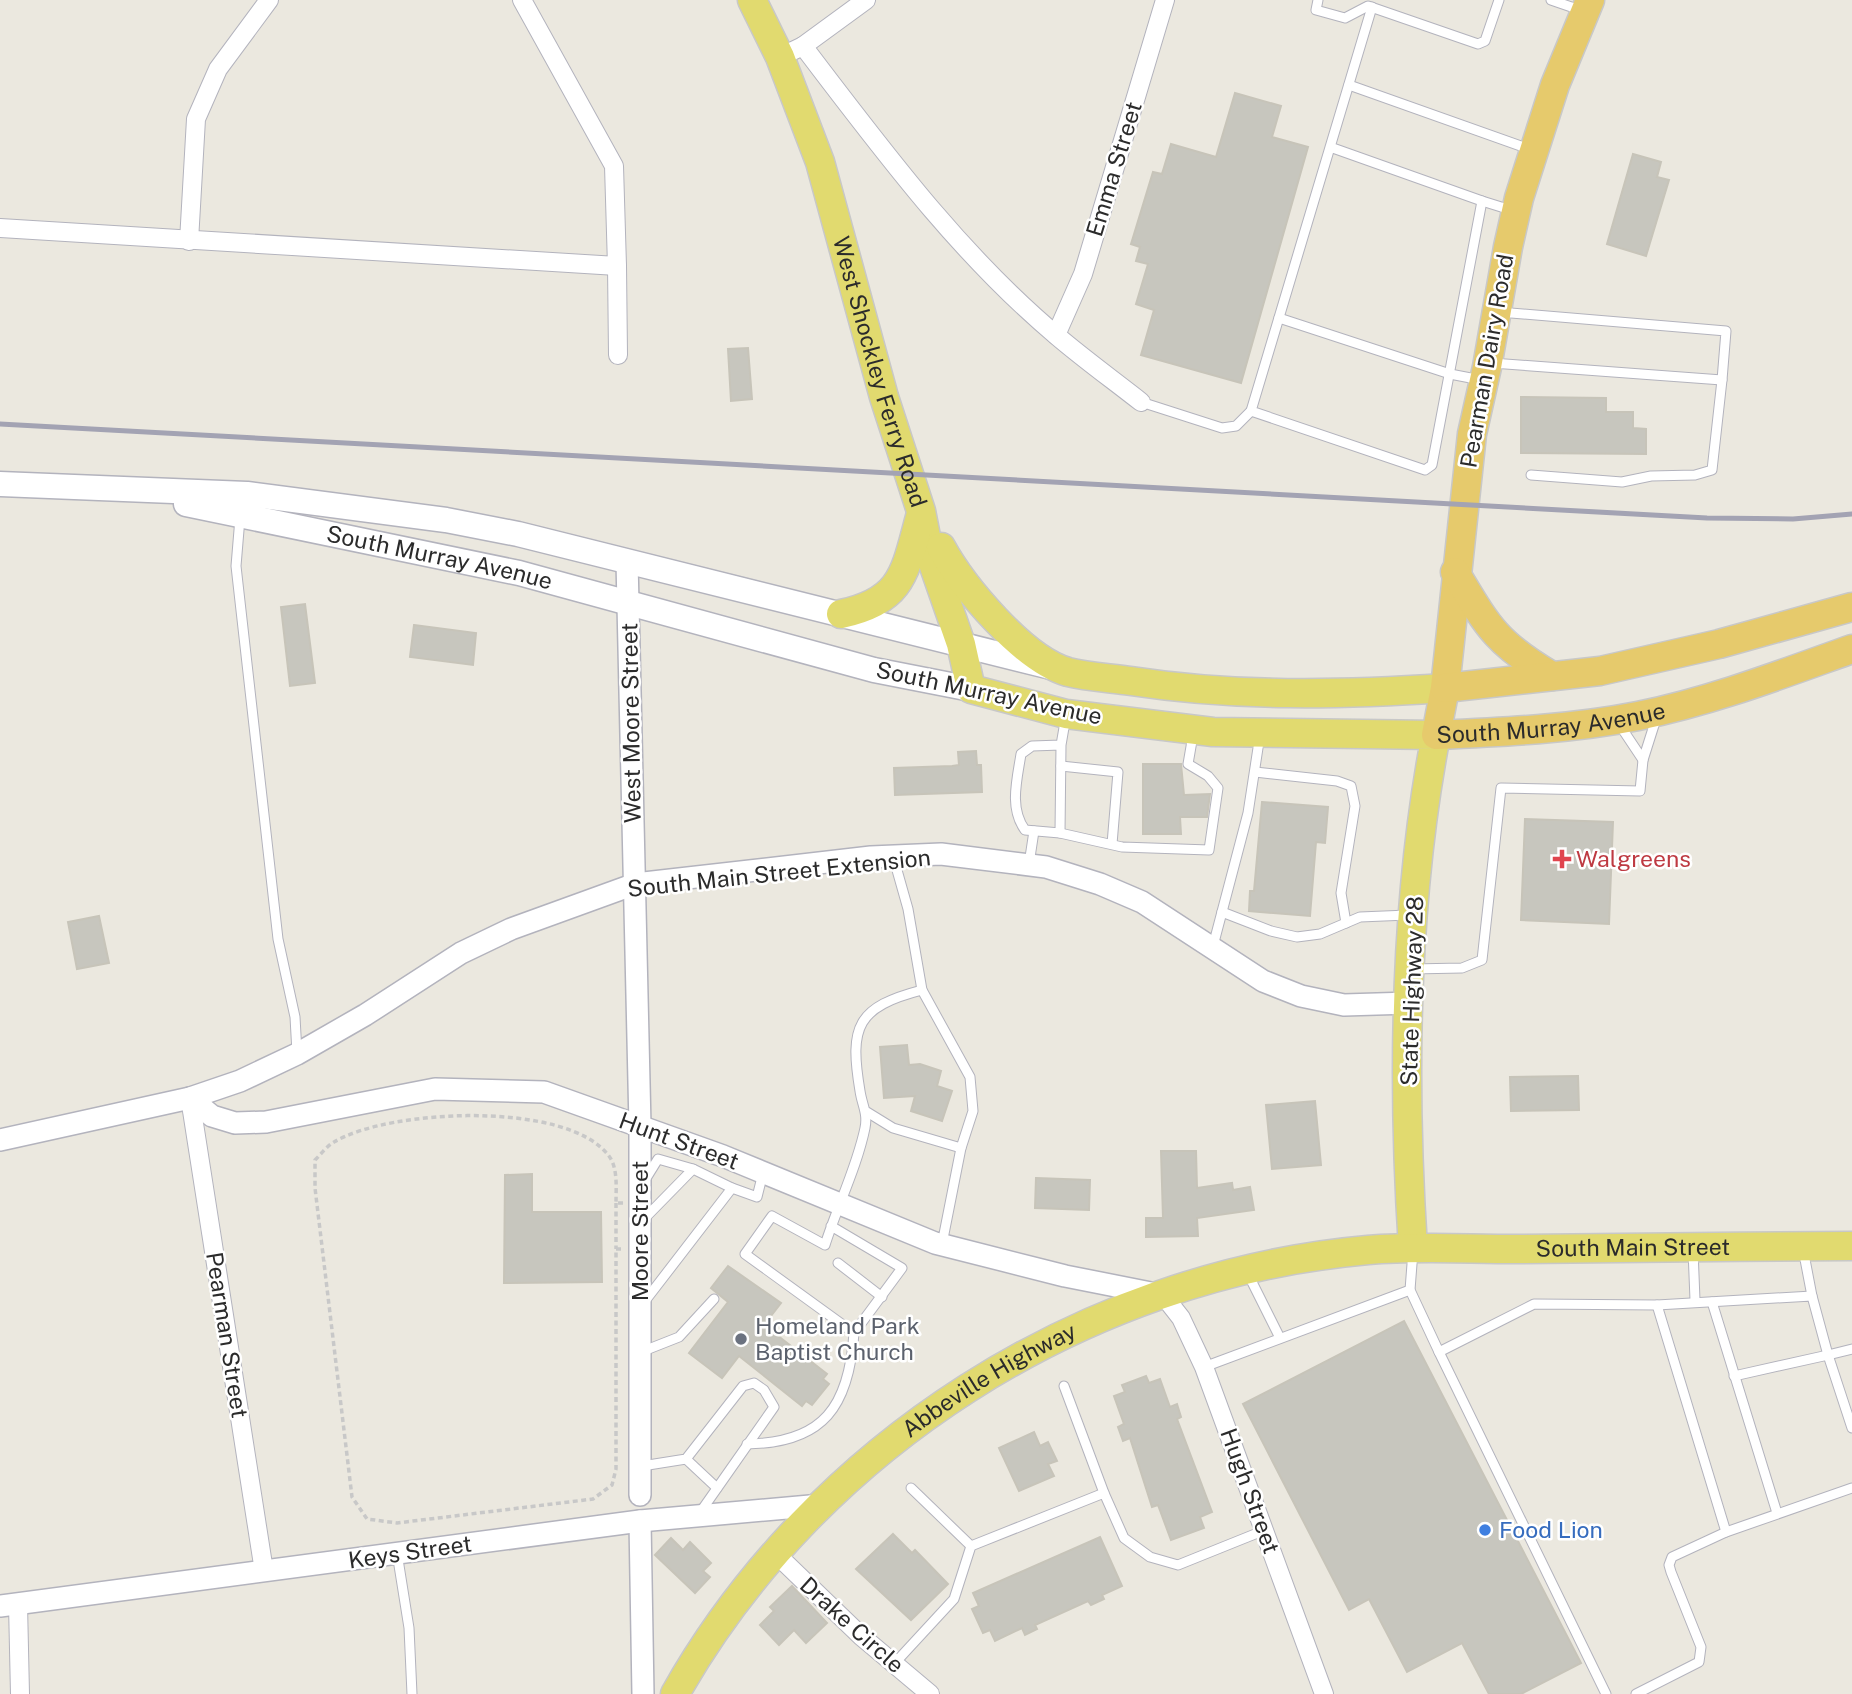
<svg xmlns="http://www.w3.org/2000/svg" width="1852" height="1694" font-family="'Public Sans',sans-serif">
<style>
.building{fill:#c7c6be;stroke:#c7c4b9;stroke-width:2}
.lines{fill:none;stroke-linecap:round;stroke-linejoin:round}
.service-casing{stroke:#b3b3bd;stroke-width:11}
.minor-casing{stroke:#b3b3bd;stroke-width:20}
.tertiary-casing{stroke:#b3b3bd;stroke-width:24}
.secondary-casing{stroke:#b3b3bd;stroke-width:27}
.primary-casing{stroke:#c8c8c8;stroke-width:31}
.trunk-casing{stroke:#c8c8c8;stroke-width:31}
.path{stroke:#c8c8c8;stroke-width:3.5;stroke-dasharray:5 3.5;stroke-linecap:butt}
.service{stroke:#fff;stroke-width:9}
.minor{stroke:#fff;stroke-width:18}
.tertiary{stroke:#fff;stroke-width:21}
.secondary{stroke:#fff;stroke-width:24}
.primary{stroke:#e1da6f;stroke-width:28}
.trunk{stroke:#e6ca6c;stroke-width:28}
.rail{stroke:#a3a3b3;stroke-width:5}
.health-dot{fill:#e0444e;stroke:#fff;stroke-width:2.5}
.worship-dot{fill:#6b7280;stroke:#fff;stroke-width:2.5}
.shop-dot{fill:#3f7fe0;stroke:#fff;stroke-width:2.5}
.labels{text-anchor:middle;stroke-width:5;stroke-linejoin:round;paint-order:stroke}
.street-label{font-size:23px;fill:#2b2b2b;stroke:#fff}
.health-label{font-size:23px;fill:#be3a42;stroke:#fff;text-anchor:start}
.worship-label{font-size:23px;fill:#5b616d;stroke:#fff;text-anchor:start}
.shop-label{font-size:23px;fill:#366cbe;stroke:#fff;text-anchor:start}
</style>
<rect width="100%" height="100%" fill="#ebe8df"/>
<g class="building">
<polygon points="1235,93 1281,106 1272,137 1308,147 1241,383 1141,355 1154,310 1136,304 1148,264 1136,261 1140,247 1131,244 1153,172 1162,174 1171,144 1216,157"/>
<polygon points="1633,154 1661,162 1657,177 1669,180 1646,256 1607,244"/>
<polygon points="748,348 752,399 731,401 728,349"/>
<polygon points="1521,397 1606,398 1606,412 1633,412 1633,428 1646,429 1646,454 1521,453"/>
<polygon points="305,604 315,683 290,686 281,607"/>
<polygon points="414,625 476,633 473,665 410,657"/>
<polygon points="976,751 977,765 981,765 982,792 895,795 894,768 952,766 959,765 958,752"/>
<polygon points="1143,764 1181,764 1184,795 1210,794 1207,817 1180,817 1181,834 1143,834"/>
<polygon points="1262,802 1328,807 1325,843 1316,842 1310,916 1249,911 1250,891 1254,891"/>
<polygon points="1525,819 1613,822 1609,924 1521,920"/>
<polygon points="99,916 109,963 77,969 68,922"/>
<polygon points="907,1045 909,1065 920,1064 941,1071 937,1086 952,1091 942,1121 911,1111 915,1096 884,1098 880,1047"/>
<polygon points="1578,1076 1579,1110 1511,1111 1510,1077"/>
<polygon points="1315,1101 1321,1165 1272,1169 1266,1105"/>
<polygon points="1161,1151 1196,1151 1197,1188 1232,1183 1233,1190 1250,1187 1254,1210 1197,1218 1198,1236 1146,1237 1146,1218 1163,1218"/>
<polygon points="532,1174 532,1212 601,1212 602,1282 504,1283 505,1175"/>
<polygon points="1036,1178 1090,1180 1089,1210 1035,1208"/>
<polygon points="728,1266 781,1303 764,1325 827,1374 823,1379 829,1384 812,1405 806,1401 802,1406 739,1356 722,1378 689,1353 728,1302 711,1288"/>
<polygon points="1404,1321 1581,1663 1521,1694 1489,1694 1462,1643 1407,1672 1369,1599 1349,1610 1243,1404"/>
<polygon points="1146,1376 1149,1383 1160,1379 1170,1407 1177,1404 1181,1417 1177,1419 1212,1512 1200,1517 1204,1528 1171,1540 1158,1505 1152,1507 1130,1438 1123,1441 1118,1427 1124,1424 1114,1396 1125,1392 1122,1385"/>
<polygon points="1034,1432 1040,1446 1048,1442 1057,1461 1048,1464 1054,1476 1019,1491 999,1448"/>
<polygon points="893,1534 912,1553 915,1550 948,1584 911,1620 856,1569"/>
<polygon points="1100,1537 1122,1586 1102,1595 1104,1599 1091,1605 1088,1601 1035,1625 1037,1629 1025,1635 1022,1628 995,1641 990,1630 983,1633 972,1609 979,1606 973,1593"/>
<polygon points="671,1538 683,1550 690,1542 711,1563 703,1571 710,1577 695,1593 655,1555"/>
<polygon points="792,1586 827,1623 806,1643 794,1630 779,1645 760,1625 774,1611 770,1607"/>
</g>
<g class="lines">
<g class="service-casing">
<g id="service">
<polyline points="1318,0 1316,10 1345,18 1368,6 1478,44 1485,41 1499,0"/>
<polyline points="1551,0 1583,11"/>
<polyline points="1349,85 1532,150"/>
<path d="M1330,147l152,54 -50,264 -7,5 -174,-59c40,-134 80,-269 121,-404"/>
<polyline points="1482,201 1514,211"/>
<polyline points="1279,318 1450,374 1481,380"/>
<polyline points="1492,363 1722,380 1726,331 1499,312"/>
<polyline points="1141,402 1222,428 1236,426 1251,411"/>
<polyline points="1531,475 1622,482 1651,476 1695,475 1712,470 1722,380"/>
<polyline points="240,518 236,566 278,939 295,1017 297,1053"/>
<polyline points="1619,724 1643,760 1656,719"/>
<path d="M1061,745l-29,1 -11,8c-4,26 -12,54 4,76l35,3 1,-88 5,-29"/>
<polyline points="1061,766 1118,772 1112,844"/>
<polyline points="1255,772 1337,781 1351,786 1355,806 1341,893 1346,923"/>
<polyline points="1060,833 1122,847 1209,850 1218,788 1208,776 1188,764 1193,735"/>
<polyline points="893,856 908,909 922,990 970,1077 973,1111 961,1148 942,1244"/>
<polyline points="1029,864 1034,831"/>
<polyline points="1222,912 1271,931 1297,937 1320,934 1360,917 1408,915"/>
<polyline points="1213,946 1248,813 1260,735"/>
<polyline points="1412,969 1462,968 1482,960 1501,788 1640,791 1643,760"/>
<polyline points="867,1112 893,1128 961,1148"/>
<polyline points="645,1180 658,1159 693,1169"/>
<polyline points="644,1219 693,1169 732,1188"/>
<path d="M831,1226l71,42 -48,65 -109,-79 27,-38 53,29c12,-38 32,-78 40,-117 3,-15 -3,-23 -5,-37 -11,-65 -3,-84 62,-101"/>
<polyline points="1803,1249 1812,1296"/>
<polyline points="1693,1250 1695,1300"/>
<polyline points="1413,1251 1410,1290 1439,1352 1534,1304 1657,1305 1812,1296 1828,1355 1852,1349"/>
<polyline points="838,1263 882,1297"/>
<polyline points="1248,1274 1280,1338"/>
<polyline points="645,1301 732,1188 757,1197 763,1173"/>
<polyline points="1712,1302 1777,1513"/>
<polyline points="1657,1305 1726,1532"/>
<polyline points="641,1352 679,1337 714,1299"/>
<polyline points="1439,1352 1606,1694"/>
<polyline points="1204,1367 1410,1290"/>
<polyline points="1734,1376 1828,1355 1852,1428"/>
<polyline points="1064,1386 1104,1493"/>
<path d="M747,1444c77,-1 102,-38 107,-111"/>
<polyline points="686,1459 717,1488"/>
<polyline points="642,1466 686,1459 743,1386 754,1383 764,1390 774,1407 699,1514"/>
<polyline points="911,1488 971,1546"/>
<polyline points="397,1553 409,1628 412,1694"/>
<polyline points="894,1664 954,1599 971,1546 1104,1493 1124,1538 1150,1557 1178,1565 1265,1530"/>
<polyline points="1636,1694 1699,1662 1701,1647 1671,1572 1669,1565 1672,1557 1726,1532 1852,1488"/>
</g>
</g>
<g class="minor-casing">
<g id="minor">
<polyline points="803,46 866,0"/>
<path d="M780,57l23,-11c78,102 155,207 254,290 27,23 56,44 84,66"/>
<polyline points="0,228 617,266 614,166 522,0"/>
<polyline points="189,241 196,119 218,69 269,0"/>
<polyline points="617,266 618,355"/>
<polyline points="1056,335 1083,274 1165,0"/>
<polyline points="190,1098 264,1571"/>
<polyline points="1163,1295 1181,1318 1204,1367 1324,1694"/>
<polyline points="776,1554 861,1636 930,1694"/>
<polyline points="18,1604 20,1694"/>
</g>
</g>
<g class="tertiary-casing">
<g id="tertiary">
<polyline points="627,561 640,1126 640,1495"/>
<polyline points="190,1098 212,1116 235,1123 266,1122 435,1089 544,1092 723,1156 935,1243 1065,1276 1161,1295"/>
<polyline points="0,1140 190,1098 240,1081 297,1054 365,1015 461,953 511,929 635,884 871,857 941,854 1046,867 1100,884 1142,902 1263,981 1301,996 1344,1005 1410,1003"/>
<polyline points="640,1521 643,1694"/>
<polyline points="0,1606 640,1521 821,1505"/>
</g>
</g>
<g class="secondary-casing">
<g id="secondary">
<polyline points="0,484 247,494 446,520 518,534 1051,667"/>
<path id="s1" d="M186,504l333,69 355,97 97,19"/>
</g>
</g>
<g class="primary-casing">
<g id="primary">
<path id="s2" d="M752,0l28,57 40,105 64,235 37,114 8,41 32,92 10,45 95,25 147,18 223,3c-32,167 -34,344 -23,513"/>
<path d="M941,547c22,40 82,112 127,125 20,5 43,6 63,9 105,16 208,14 314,7"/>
<path d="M841,614c62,-13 64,-42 79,-97"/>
<path id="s3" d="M675,1694c140,-248 409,-419 693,-444 49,-4 98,-1 148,-1 112,-2 224,-2 336,-3"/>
</g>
</g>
<g class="trunk-casing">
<g id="trunk">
<path id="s4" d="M1590,0l-35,85 -36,113 -11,49 -21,120 -15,67 -27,254 -9,47c68,-3 136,-6 202,-19 74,-15 144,-42 214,-67"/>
<path d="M1455,572c33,55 41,71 97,104"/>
<polyline points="1445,688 1600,671 1719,644 1852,607"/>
</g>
</g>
<g class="path">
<polyline points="616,1203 616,1249"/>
<path d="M621,1249h-5v220l-4,16 -19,14 -196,24 -30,-4 -15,-22 -37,-309v-28c6,-6 12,-14 19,-18 55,-33 233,-42 275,14 9,12 7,32 7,47h8"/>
</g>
<use href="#service" class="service"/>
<use href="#minor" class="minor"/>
<use href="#tertiary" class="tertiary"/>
<use href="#secondary" class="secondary"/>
<use href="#primary" class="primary"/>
<use href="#trunk" class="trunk"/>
<polyline class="rail" points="0,424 1707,518 1793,519 1852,514"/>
</g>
<path class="health-dot" d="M1558.5 848.5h7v7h7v7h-7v7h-7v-7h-7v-7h7z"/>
<circle class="worship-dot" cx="741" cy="1339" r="7"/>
<circle class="shop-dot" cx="1485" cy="1530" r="7"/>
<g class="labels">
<g class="street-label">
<text transform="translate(1114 169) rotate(-73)" y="8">Emma Street</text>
<text transform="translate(1487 361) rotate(-80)" y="8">Pearman Dairy Road</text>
<text dy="8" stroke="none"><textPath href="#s2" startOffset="394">West Shockley Ferry Road</textPath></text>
<text dy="8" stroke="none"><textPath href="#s1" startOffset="259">South Murray Avenue</textPath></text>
<text transform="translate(989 693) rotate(12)" y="8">South Murray Avenue</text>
<text dy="8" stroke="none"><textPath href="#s4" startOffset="870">South Murray Avenue</textPath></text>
<text transform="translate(631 723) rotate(-91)" y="8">West Moore Street</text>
<text transform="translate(779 873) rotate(-6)" y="8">South Main Street Extension</text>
<text transform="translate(1412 991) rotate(-88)" y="8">State Highway 28</text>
<text transform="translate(679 1141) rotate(20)" y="8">Hunt Street</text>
<text transform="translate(640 1231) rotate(-90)" y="8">Moore Street</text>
<text dy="8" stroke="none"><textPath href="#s3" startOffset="1120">South Main Street</textPath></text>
<text transform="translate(227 1335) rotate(81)" y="8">Pearman Street</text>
<text dy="8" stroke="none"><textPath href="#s3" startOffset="450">Abbeville Highway</textPath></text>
<text transform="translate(1250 1491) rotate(70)" y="8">Hugh Street</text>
<text transform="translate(410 1552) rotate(-8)" y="8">Keys Street</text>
<text transform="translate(852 1625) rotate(42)" y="8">Drake Circle</text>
</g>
<g class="health-label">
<text x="1576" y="867">Walgreens</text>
</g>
<g class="worship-label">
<text x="755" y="1334">Homeland Park<tspan x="755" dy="26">Baptist Church</tspan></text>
</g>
<g class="shop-label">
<text x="1499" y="1538">Food Lion</text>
</g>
</g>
</svg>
